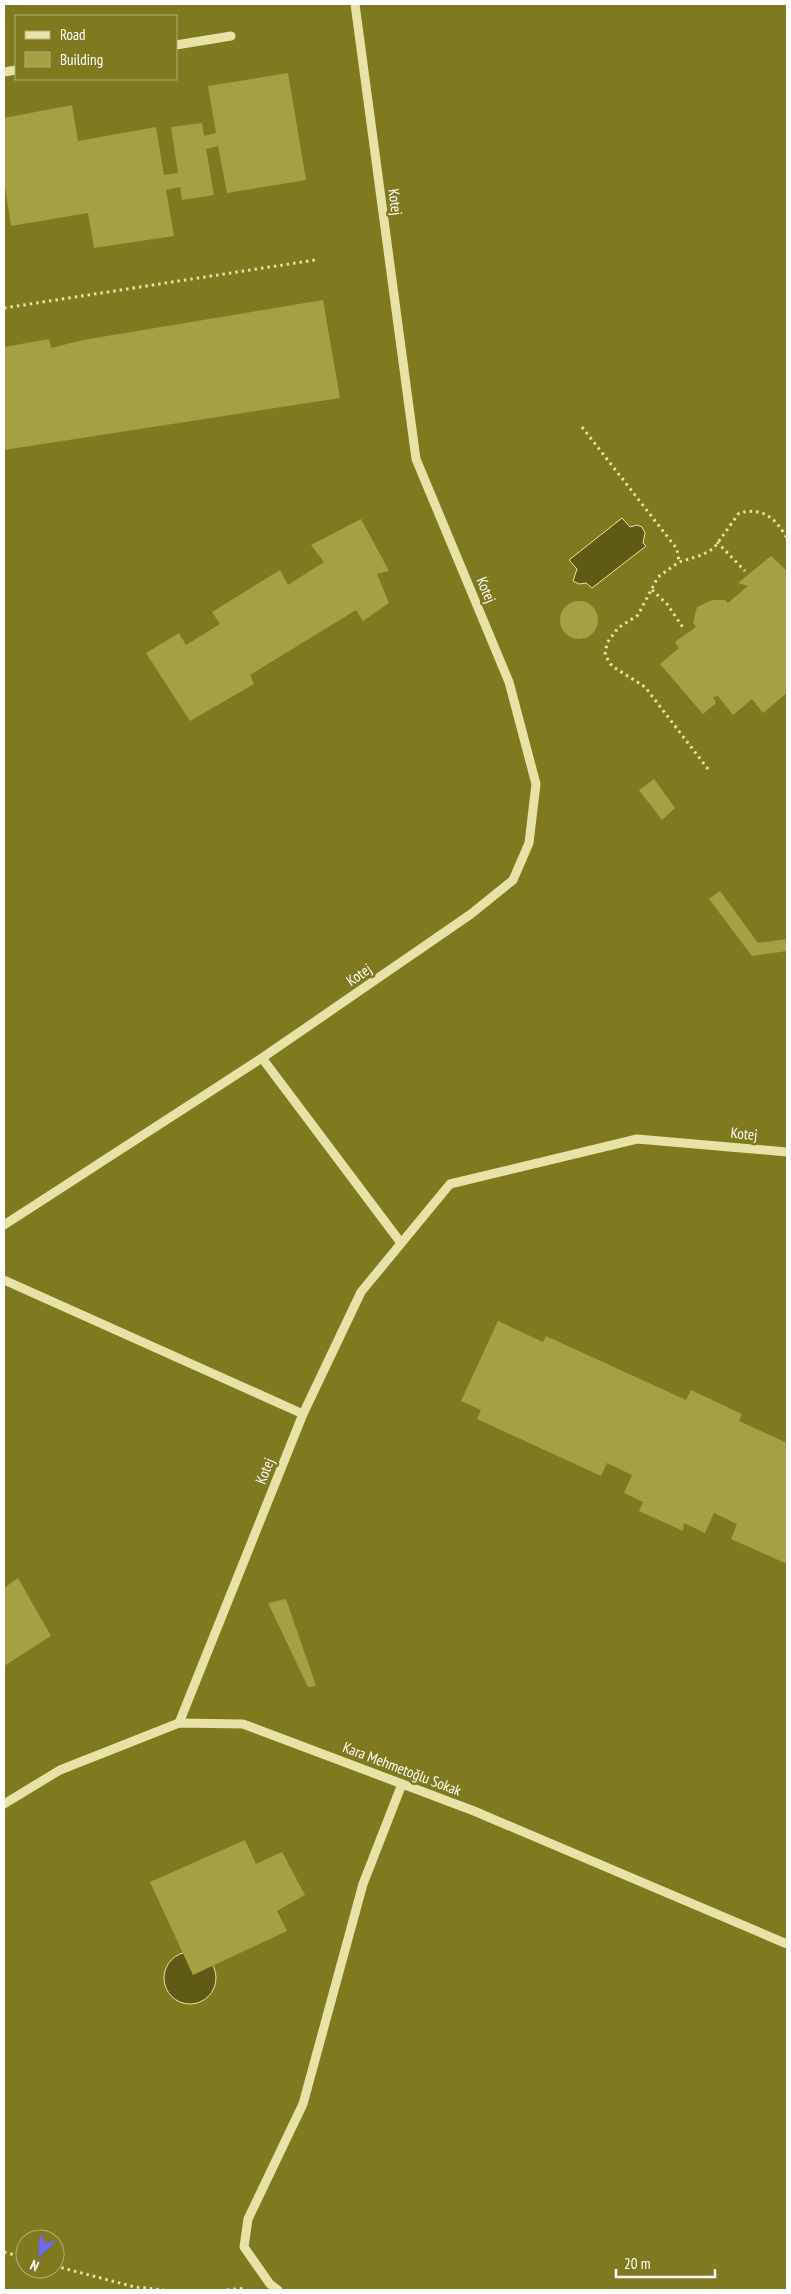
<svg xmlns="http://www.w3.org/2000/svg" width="791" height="2294" font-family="'PT Sans Narrow',sans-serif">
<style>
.water{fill:#5f5b16;stroke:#e9e199}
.building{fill:#a6a045}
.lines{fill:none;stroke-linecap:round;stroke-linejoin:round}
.path{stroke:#e7e2a5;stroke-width:3;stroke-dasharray:2.5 4;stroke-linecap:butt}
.minor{stroke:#e7e2a5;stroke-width:9}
.labels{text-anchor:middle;stroke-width:5;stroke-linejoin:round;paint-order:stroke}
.street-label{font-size:15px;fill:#fff;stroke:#7f7920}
</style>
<rect width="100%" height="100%" fill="#7f7920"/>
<g class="water">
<polygon points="622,518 630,527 637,525 642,527 645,533 643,543 646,546 592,588 586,583 579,584 573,581 577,569 569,560"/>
<circle cx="190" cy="1978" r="26"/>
</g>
<g class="building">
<polygon points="288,73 306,180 227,193 218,146 206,149 214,195 182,200 180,187 166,190 174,236 94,248 88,213 11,226 4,180 4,118 72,105 78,141 156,127 164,175 178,173 171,127 202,123 204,136 216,133 208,86"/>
<polygon points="323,300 340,398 4,450 4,347 49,339 51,348 83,340"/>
<polygon points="361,519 389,571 377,574 389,603 363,621 356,610 250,675 254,684 190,721 146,653 179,633 186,645 220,624 212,612 280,570 288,585 324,562 311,545"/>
<polygon points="771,556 787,571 787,693 763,713 752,699 733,715 718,696 713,697 716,703 703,714 660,664 679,648 675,642 696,627 693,623 697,607 713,600 725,600 728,603 748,586 738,583"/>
<circle cx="579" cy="620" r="19"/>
<polygon points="654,779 675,808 662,820 639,790"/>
<polygon points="720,891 758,943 787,939 787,951 752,956 709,899"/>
<polygon points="498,1321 543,1342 546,1336 686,1400 691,1390 742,1414 739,1421 787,1443 787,1564 731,1539 737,1524 714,1513 705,1533 684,1523 683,1531 639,1511 643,1502 624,1493 632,1475 607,1463 601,1476 477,1419 481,1410 461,1401"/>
<polygon points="18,1578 51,1636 4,1666 4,1588"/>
<polygon points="286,1599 316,1686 308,1687 268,1603"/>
<polygon points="245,1840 256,1864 282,1852 305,1895 277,1911 287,1931 193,1975 150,1882"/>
</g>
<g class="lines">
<g class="path">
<polyline points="4,308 315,260"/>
<polyline points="582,427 677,549 679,562"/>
<polyline points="717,542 745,571"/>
<polyline points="652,590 667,604 684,629"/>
<path d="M708,769l-63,-82 -33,-21 -7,-11 2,-12 11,-15 20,-13 20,-38 21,-15 23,-7 12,-7 25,-35c25,-6 36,5 48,25"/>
<polyline points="4,2252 25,2258"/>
<polyline points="55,2266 135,2287 164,2290"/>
<polyline points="227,2290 246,2288"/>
</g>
<g class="minor">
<polyline points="176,45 231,36"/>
<polyline points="4,72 16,70"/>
<polyline points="262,1058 401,1243"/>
<polyline points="4,1225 262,1058 471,914 513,880 529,843 536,784 509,682 416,459 355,4"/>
<polyline points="4,1280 303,1414"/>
<polyline points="179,1723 303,1414 361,1292 450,1184 637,1139 787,1152"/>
<polyline points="4,1804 60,1770 179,1723 243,1724 474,1811 787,1944"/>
<polyline points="278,2290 270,2284 244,2247 248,2219 303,2104 363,1884 402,1784"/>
</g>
</g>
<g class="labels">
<g class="street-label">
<text transform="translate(395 202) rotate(82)" y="5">Kotej</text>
<text transform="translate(486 590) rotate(67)" y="5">Kotej</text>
<text transform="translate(359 975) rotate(-35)" y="5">Kotej</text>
<text transform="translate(744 1134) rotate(5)" y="5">Kotej</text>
<text transform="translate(265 1471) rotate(-68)" y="5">Kotej</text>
<text transform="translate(402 1769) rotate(21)" y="5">Kara Mehmetoğlu Sokak</text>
</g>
</g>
<rect width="791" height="2294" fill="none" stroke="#ffffff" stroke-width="10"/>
<rect x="15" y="15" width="162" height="65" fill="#7f7920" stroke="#b2af79"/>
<rect x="25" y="31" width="25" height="8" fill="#e7e2a5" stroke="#b2af79"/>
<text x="60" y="40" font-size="15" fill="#ffffff">Road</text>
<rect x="25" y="52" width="25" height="15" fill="#a6a045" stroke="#b2af79"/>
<text x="60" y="65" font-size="15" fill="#ffffff">Building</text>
<g transform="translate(40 2254) rotate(205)"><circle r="24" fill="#7f7920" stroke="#b2af79"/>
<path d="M0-4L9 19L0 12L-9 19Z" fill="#7266f5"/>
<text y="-8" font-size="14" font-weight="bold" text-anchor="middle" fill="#ffffff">N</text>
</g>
<path d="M616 2269v8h99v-8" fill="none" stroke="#ffffff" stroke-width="2.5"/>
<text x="624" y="2269" font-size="15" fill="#ffffff" stroke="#7f7920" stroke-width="4" paint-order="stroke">20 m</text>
</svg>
